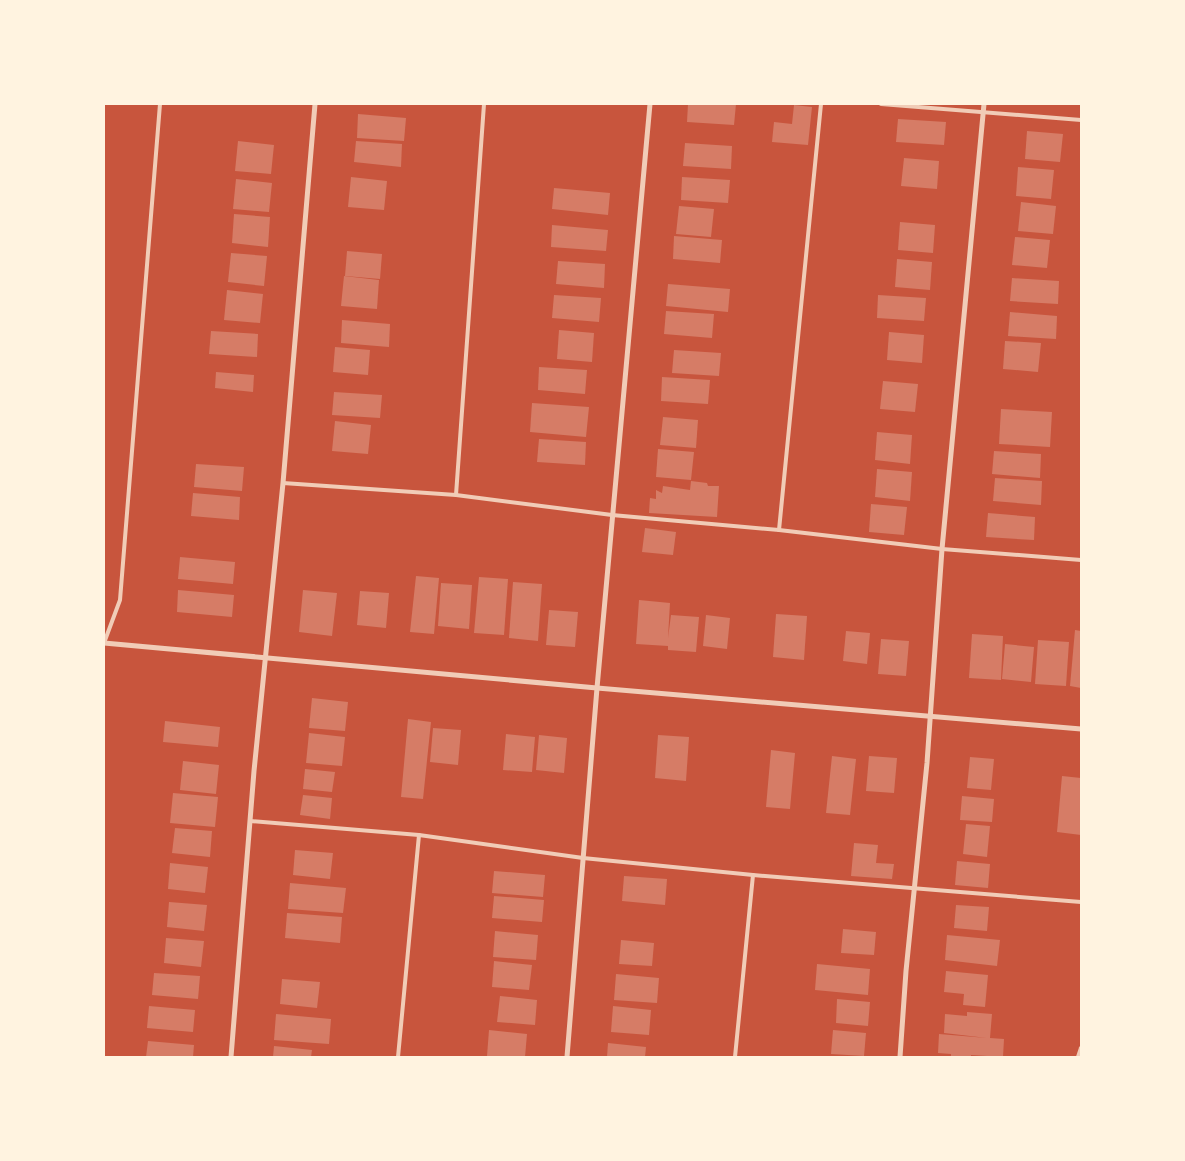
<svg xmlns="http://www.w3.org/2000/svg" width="1185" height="1161" font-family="Ubuntu,sans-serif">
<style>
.building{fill:#d67c66}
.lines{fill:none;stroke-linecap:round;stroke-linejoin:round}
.service{stroke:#f1ccb7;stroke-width:4}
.minor{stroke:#f1ccb7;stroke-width:5}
</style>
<rect width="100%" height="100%" fill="#c8553d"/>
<g class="building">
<polygon points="688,104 736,104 734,125 687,122"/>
<polygon points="794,105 812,107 808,145 772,142 774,122 792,124"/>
<polygon points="358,114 406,118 404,141 357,138"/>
<polygon points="898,119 946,122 944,145 896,142"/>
<polygon points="1027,131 1063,134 1060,162 1025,159"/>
<polygon points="238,141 274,145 271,174 235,171"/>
<polygon points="356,141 402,144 401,167 354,162"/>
<polygon points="685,143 732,146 731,169 683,166"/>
<polygon points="904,158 939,161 937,189 901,186"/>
<polygon points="1018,167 1054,170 1051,199 1016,196"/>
<polygon points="351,177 387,181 384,210 348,207"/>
<polygon points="682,177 730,180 728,203 681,200"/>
<polygon points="236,179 272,183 269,212 233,209"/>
<polygon points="554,188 610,193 608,215 552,209"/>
<polygon points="1021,202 1056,206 1053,234 1018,231"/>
<polygon points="679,206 714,209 711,237 676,234"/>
<polygon points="234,214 270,217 268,247 232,243"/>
<polygon points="900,222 935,225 933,253 898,250"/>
<polygon points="552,225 608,230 606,251 551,247"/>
<polygon points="674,236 722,240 720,263 673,259"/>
<polygon points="1015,237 1050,240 1047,268 1012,265"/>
<polygon points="347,251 382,254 380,279 345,276"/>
<polygon points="231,253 267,256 264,286 228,282"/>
<polygon points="897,259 932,262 930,290 895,287"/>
<polygon points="558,261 605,264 604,288 556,284"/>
<polygon points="344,276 379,280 377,309 341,306"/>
<polygon points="1012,278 1059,281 1058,304 1010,301"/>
<polygon points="668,284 730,289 728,312 666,306"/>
<polygon points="227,290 263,294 260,323 224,320"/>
<polygon points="554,295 601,298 599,322 552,318"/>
<polygon points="878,295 926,298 924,321 877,318"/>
<polygon points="666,311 714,314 712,338 664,334"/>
<polygon points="1010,312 1057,316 1056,339 1008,336"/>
<polygon points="342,320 390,324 389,347 341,343"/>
<polygon points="559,330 594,333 592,362 557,359"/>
<polygon points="211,331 258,334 257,357 209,354"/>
<polygon points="889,332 924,335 922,363 887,360"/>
<polygon points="1005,341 1041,343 1038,372 1003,369"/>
<polygon points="335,347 370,350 368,375 333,372"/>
<polygon points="674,350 721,353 719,376 672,373"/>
<polygon points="539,367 587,370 585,394 538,390"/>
<polygon points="216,372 254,375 253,392 215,388"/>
<polygon points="662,377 710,380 708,404 661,401"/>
<polygon points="883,381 918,384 915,412 880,409"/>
<polygon points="334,392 382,395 380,418 332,415"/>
<polygon points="532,403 589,407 586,437 530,432"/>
<polygon points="1001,409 1052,412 1050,447 999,444"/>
<polygon points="663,417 698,420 696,448 660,445"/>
<polygon points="335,421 371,425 368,454 332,451"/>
<polygon points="877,432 912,435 910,464 875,460"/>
<polygon points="539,439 586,442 585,465 537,462"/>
<polygon points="658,449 694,452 691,480 656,477"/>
<polygon points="994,451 1041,454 1040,478 992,474"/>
<polygon points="196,464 244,467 242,491 194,487"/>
<polygon points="877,469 912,472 910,501 875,497"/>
<polygon points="995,478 1042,481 1041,505 993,501"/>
<polygon points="691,481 707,483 708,486 719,486 717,517 649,513 650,498 656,499 656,490 662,493 663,486 690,490"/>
<polygon points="193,493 240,497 239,520 191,516"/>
<polygon points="871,504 907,507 904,535 869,532"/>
<polygon points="988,513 1035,517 1034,540 986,537"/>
<polygon points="645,528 676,532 673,555 642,552"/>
<polygon points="180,557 235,562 233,584 178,579"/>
<polygon points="416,576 439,578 434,634 410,632"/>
<polygon points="479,577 508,579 504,635 474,633"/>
<polygon points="513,582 542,584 538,641 509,638"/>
<polygon points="441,583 472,585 469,629 438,626"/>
<polygon points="178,590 234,595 232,617 177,612"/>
<polygon points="303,590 337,593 332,636 299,632"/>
<polygon points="360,591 389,593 386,628 357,625"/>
<polygon points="639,600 670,603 668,638 671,615 699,617 696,652 668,650 668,646 636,644"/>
<polygon points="549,610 578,612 575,647 546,645"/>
<polygon points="776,614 807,616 804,660 773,657"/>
<polygon points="706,615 730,618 727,649 703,646"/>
<polygon points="1075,630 1081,631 1081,688 1070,686"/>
<polygon points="846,631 870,633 867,664 843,661"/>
<polygon points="972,634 1003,636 1001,680 969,678"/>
<polygon points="881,639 909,641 906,676 878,674"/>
<polygon points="1038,640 1069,642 1066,686 1035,684"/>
<polygon points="1005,644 1034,647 1031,682 1002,679"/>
<polygon points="312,698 348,702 345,731 309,728"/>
<polygon points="408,719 431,722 423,799 401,797"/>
<polygon points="165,721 220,727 218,747 163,742"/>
<polygon points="433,728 461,730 458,765 430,762"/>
<polygon points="309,733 345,737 342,766 306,763"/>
<polygon points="506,734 535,737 532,772 503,770"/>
<polygon points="539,735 567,738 564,773 536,770"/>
<polygon points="658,735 689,737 686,781 655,778"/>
<polygon points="771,750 795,753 790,809 766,807"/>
<polygon points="832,756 856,759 850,815 826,813"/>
<polygon points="869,756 897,758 894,793 866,791"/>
<polygon points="970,757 994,759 991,790 967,788"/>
<polygon points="183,761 219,765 216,794 180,790"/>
<polygon points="305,769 335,772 332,792 303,789"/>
<polygon points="1062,776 1081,778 1081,835 1057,832"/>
<polygon points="173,793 218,797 215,827 170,823"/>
<polygon points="303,795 332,798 330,819 300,815"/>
<polygon points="962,796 994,799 992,822 960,820"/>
<polygon points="966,824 990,826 987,857 963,854"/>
<polygon points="175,828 212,831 210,857 172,853"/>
<polygon points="854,843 878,845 876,863 894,864 892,879 851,876"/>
<polygon points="295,850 333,853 330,879 293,875"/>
<polygon points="957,861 990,864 988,888 955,885"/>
<polygon points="170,863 208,867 205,893 168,889"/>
<polygon points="494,871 545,875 543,897 492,893"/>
<polygon points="624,876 667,879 665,905 622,901"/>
<polygon points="290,883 346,888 343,913 288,909"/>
<polygon points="494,896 544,900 542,922 492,918"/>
<polygon points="169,902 207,905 204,931 167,927"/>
<polygon points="956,905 989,907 987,931 954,928"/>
<polygon points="287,913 342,917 340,943 285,938"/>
<polygon points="843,929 876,932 874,955 841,953"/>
<polygon points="495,931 538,935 536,960 493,957"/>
<polygon points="947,935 1000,940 997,966 945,960"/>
<polygon points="166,938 204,941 201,967 164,963"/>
<polygon points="621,940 654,943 652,966 619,964"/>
<polygon points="494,961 532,965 529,990 492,987"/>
<polygon points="817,964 870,969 868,995 815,990"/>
<polygon points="946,971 988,975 985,1007 963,1005 964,994 944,992"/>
<polygon points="154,973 200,976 198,999 152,995"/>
<polygon points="616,974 659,978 657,1003 614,1000"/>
<polygon points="282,979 320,982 317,1008 280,1004"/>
<polygon points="500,996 537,1000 535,1025 497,1022"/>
<polygon points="837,999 870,1002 868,1026 836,1023"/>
<polygon points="149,1006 195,1010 193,1032 147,1028"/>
<polygon points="613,1006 651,1010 649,1035 611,1032"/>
<polygon points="967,1012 992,1014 990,1038 1004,1039 1003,1057 971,1055 971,1057 951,1057 951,1054 938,1053 939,1034 987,1038 944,1033 945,1014 967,1016"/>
<polygon points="276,1014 331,1019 329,1044 274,1040"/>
<polygon points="489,1030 527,1034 525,1057 487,1056"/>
<polygon points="833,1030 866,1033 864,1056 831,1054"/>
<polygon points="148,1041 194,1045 193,1057 146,1057"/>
<polygon points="608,1043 646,1047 645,1057 607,1057"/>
<polygon points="274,1046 312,1050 311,1057 273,1057"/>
</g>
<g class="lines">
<g class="service">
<polyline points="881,104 1081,120"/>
<polyline points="283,483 456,495 612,515 779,530 942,549 1081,560"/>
<polyline points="456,495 484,104"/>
<polyline points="779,530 821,104"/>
<polyline points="104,643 120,600 160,104"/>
<polyline points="250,821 419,835 583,858 753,875 1081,902"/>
<polyline points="398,1057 419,835"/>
<polyline points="735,1057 753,875"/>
<polyline points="1078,1057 1081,1048"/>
</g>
<g class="minor">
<polyline points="104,643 597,688 1081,729"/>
<polyline points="231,1057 254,771 283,483 315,104"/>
<polyline points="567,1057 597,688 650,104"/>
<polyline points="900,1057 906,971 927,763 942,549 984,104"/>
</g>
</g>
<rect width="1185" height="1161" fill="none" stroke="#fff3e0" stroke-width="210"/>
</svg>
